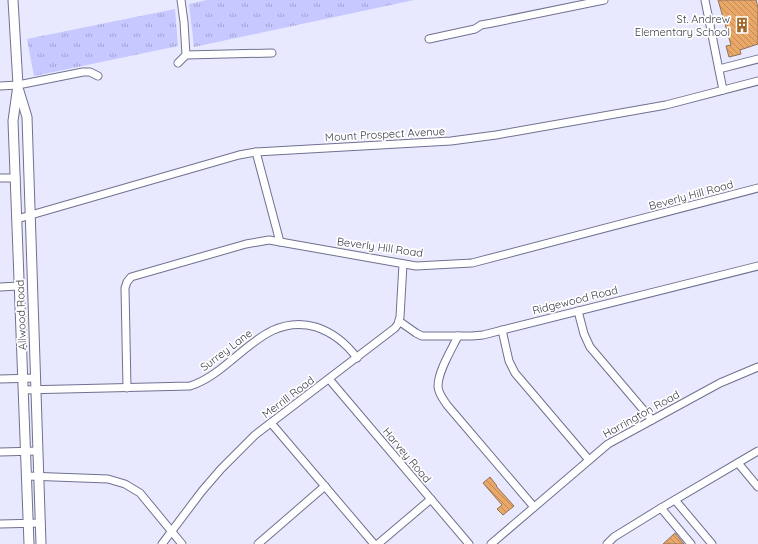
<svg xmlns="http://www.w3.org/2000/svg" width="758" height="544" font-family="Quicksand,sans-serif">
<style>
.grass{fill:url(#grass-tufts)}
.building{fill:url(#building-back-hatch);stroke:#8d735c}
.lines{fill:none;stroke-linecap:round;stroke-linejoin:round}
.minor-casing{stroke:#707190;stroke-width:9}
.major-casing{stroke:#707190;stroke-width:11}
.minor{stroke:#fff;stroke-width:7}
.major{stroke:#fff;stroke-width:9}
.labels{text-anchor:middle;stroke-width:3.5;stroke-linejoin:round;paint-order:stroke}
.poi-label{font-size:11px;fill:#393947;stroke:#fff;text-anchor:end}
.street-label{font-size:11px;fill:#393947;stroke:#fff}
</style>
<defs>
<pattern id="grass-tufts" width="24" height="20" patternUnits="userSpaceOnUse"><rect width="24" height="20" fill="#c7c8ff"/><path d="M3 7l-1-3M5 7V3M7 7l1-3M15 17l-1-3M17 17v-4M19 17l1-3" fill="none" stroke="#a3a3d0"/></pattern>
<pattern id="building-back-hatch" width="6" height="6" patternUnits="userSpaceOnUse"><rect width="6" height="6" fill="#eaa868"/><path d="M-1 5l2 2M0 0l6 6M5-1l2 2" fill="none" stroke="#bf8a57"/></pattern>
</defs>
<rect width="100%" height="100%" fill="#e8e9fe"/>
<g class="grass">
<polygon points="207,0 414,0 194,47 189,4"/>
<polygon points="175,9 178,46 34,76 27,39"/>
</g>
<g class="building">
<polygon points="718,0 756,0 758,7 758,44 740,50 741,54 729,57 726,46 731,45"/>
<polygon points="490,477 497,486 496,486 514,506 503,515 497,509 502,505 483,483"/>
<polygon points="675,533 684,544 663,544"/>
</g>
<g class="lines">
<g class="minor-casing">
<g id="minor">
<polyline points="705,0 723,90"/>
<polyline points="429,39 475,29 481,25 492,23 604,0"/>
<polyline points="186,55 272,53"/>
<polyline points="178,63 186,55 184,22 181,0"/>
<polyline points="719,69 758,59"/>
<polyline points="0,86 18,85 83,72 90,72 98,76"/>
<polyline points="256,152 280,242"/>
<polyline points="0,178 16,178"/>
<polyline points="17,219 239,155 256,152 451,141 496,135 666,105 758,81"/>
<polyline points="0,287 19,286"/>
<polyline points="578,311 584,334 590,347 652,420"/>
<polyline points="399,321 416,333 422,336 472,336 483,335 758,266"/>
<polyline points="502,330 509,361 515,373 589,460"/>
<path d="M458,336c-6,13 -20,35 -20,50 0,7 5,13 9,19l87,102"/>
<polyline points="0,379 36,378"/>
<polyline points="329,379 469,544"/>
<polyline points="127,388 125,288 127,282 131,277 246,244 269,240 416,266 472,263 758,188"/>
<path d="M23,390l167,-4c45,-14 72,-75 126,-59 18,6 30,16 41,31"/>
<polyline points="271,423 374,544"/>
<polyline points="0,452 38,451"/>
<polyline points="738,463 758,487"/>
<polyline points="27,476 108,479 125,484 140,493 182,544"/>
<polyline points="675,500 712,544"/>
<polyline points="661,508 691,544"/>
<polyline points="0,524 41,523"/>
<polyline points="162,544 202,491 221,469 255,435 395,328 398,324 400,317 403,264"/>
<polyline points="258,544 325,486"/>
<polyline points="378,544 431,499"/>
<polyline points="491,544 608,444 720,383 758,367"/>
<polyline points="607,544 614,537 661,508 758,451"/>
</g>
</g>
<g class="major-casing">
<g id="major">
<polyline points="13,0 18,85 13,121 29,544"/>
<polyline points="19,91 27,117 41,544"/>
</g>
</g>
<use href="#minor" class="minor"/>
<use href="#major" class="major"/>
</g>
<defs>
<g id="building-bare" transform="scale(1.2)"><path d="M-4-6H4V6H1V3H-1V6H-4ZM-2.5-4.3h1.7v1.8h-1.7ZM.8-4.3h1.7v1.8H.8ZM-2.5-1h1.7V.8h-1.7ZM.8-1h1.7V.8H.8Z" fill="#a26828" stroke="#fff" stroke-width="2.5" paint-order="stroke"/></g>
</defs>
<g fill-rule="evenodd">
<use href="#building-bare" x="742" y="25"/>
</g>
<g class="labels">
<g class="poi-label">
<text x="730" y="23">St. Andrew<tspan x="730" dy="13">Elementary School</tspan></text>
</g>
<g class="street-label">
<text transform="translate(385 134) rotate(-3)" y="4">Mount Prospect Avenue</text>
<text transform="translate(691 195) rotate(-15)" y="4">Beverly Hill Road</text>
<text transform="translate(380 247) rotate(8)" y="4">Beverly Hill Road</text>
<text transform="translate(575 300) rotate(-14)" y="4">Ridgewood Road</text>
<text transform="translate(21 315) rotate(-92)" y="4">Allwood Road</text>
<text transform="translate(226 350) rotate(-37)" y="4">Surrey Lane</text>
<text transform="translate(288 397) rotate(-37)" y="4">Merrill Road</text>
<text transform="translate(641 414) rotate(-29)" y="4">Harrington Road</text>
<text transform="translate(407 455) rotate(50)" y="4">Harvey Road</text>
</g>
</g>
</svg>
